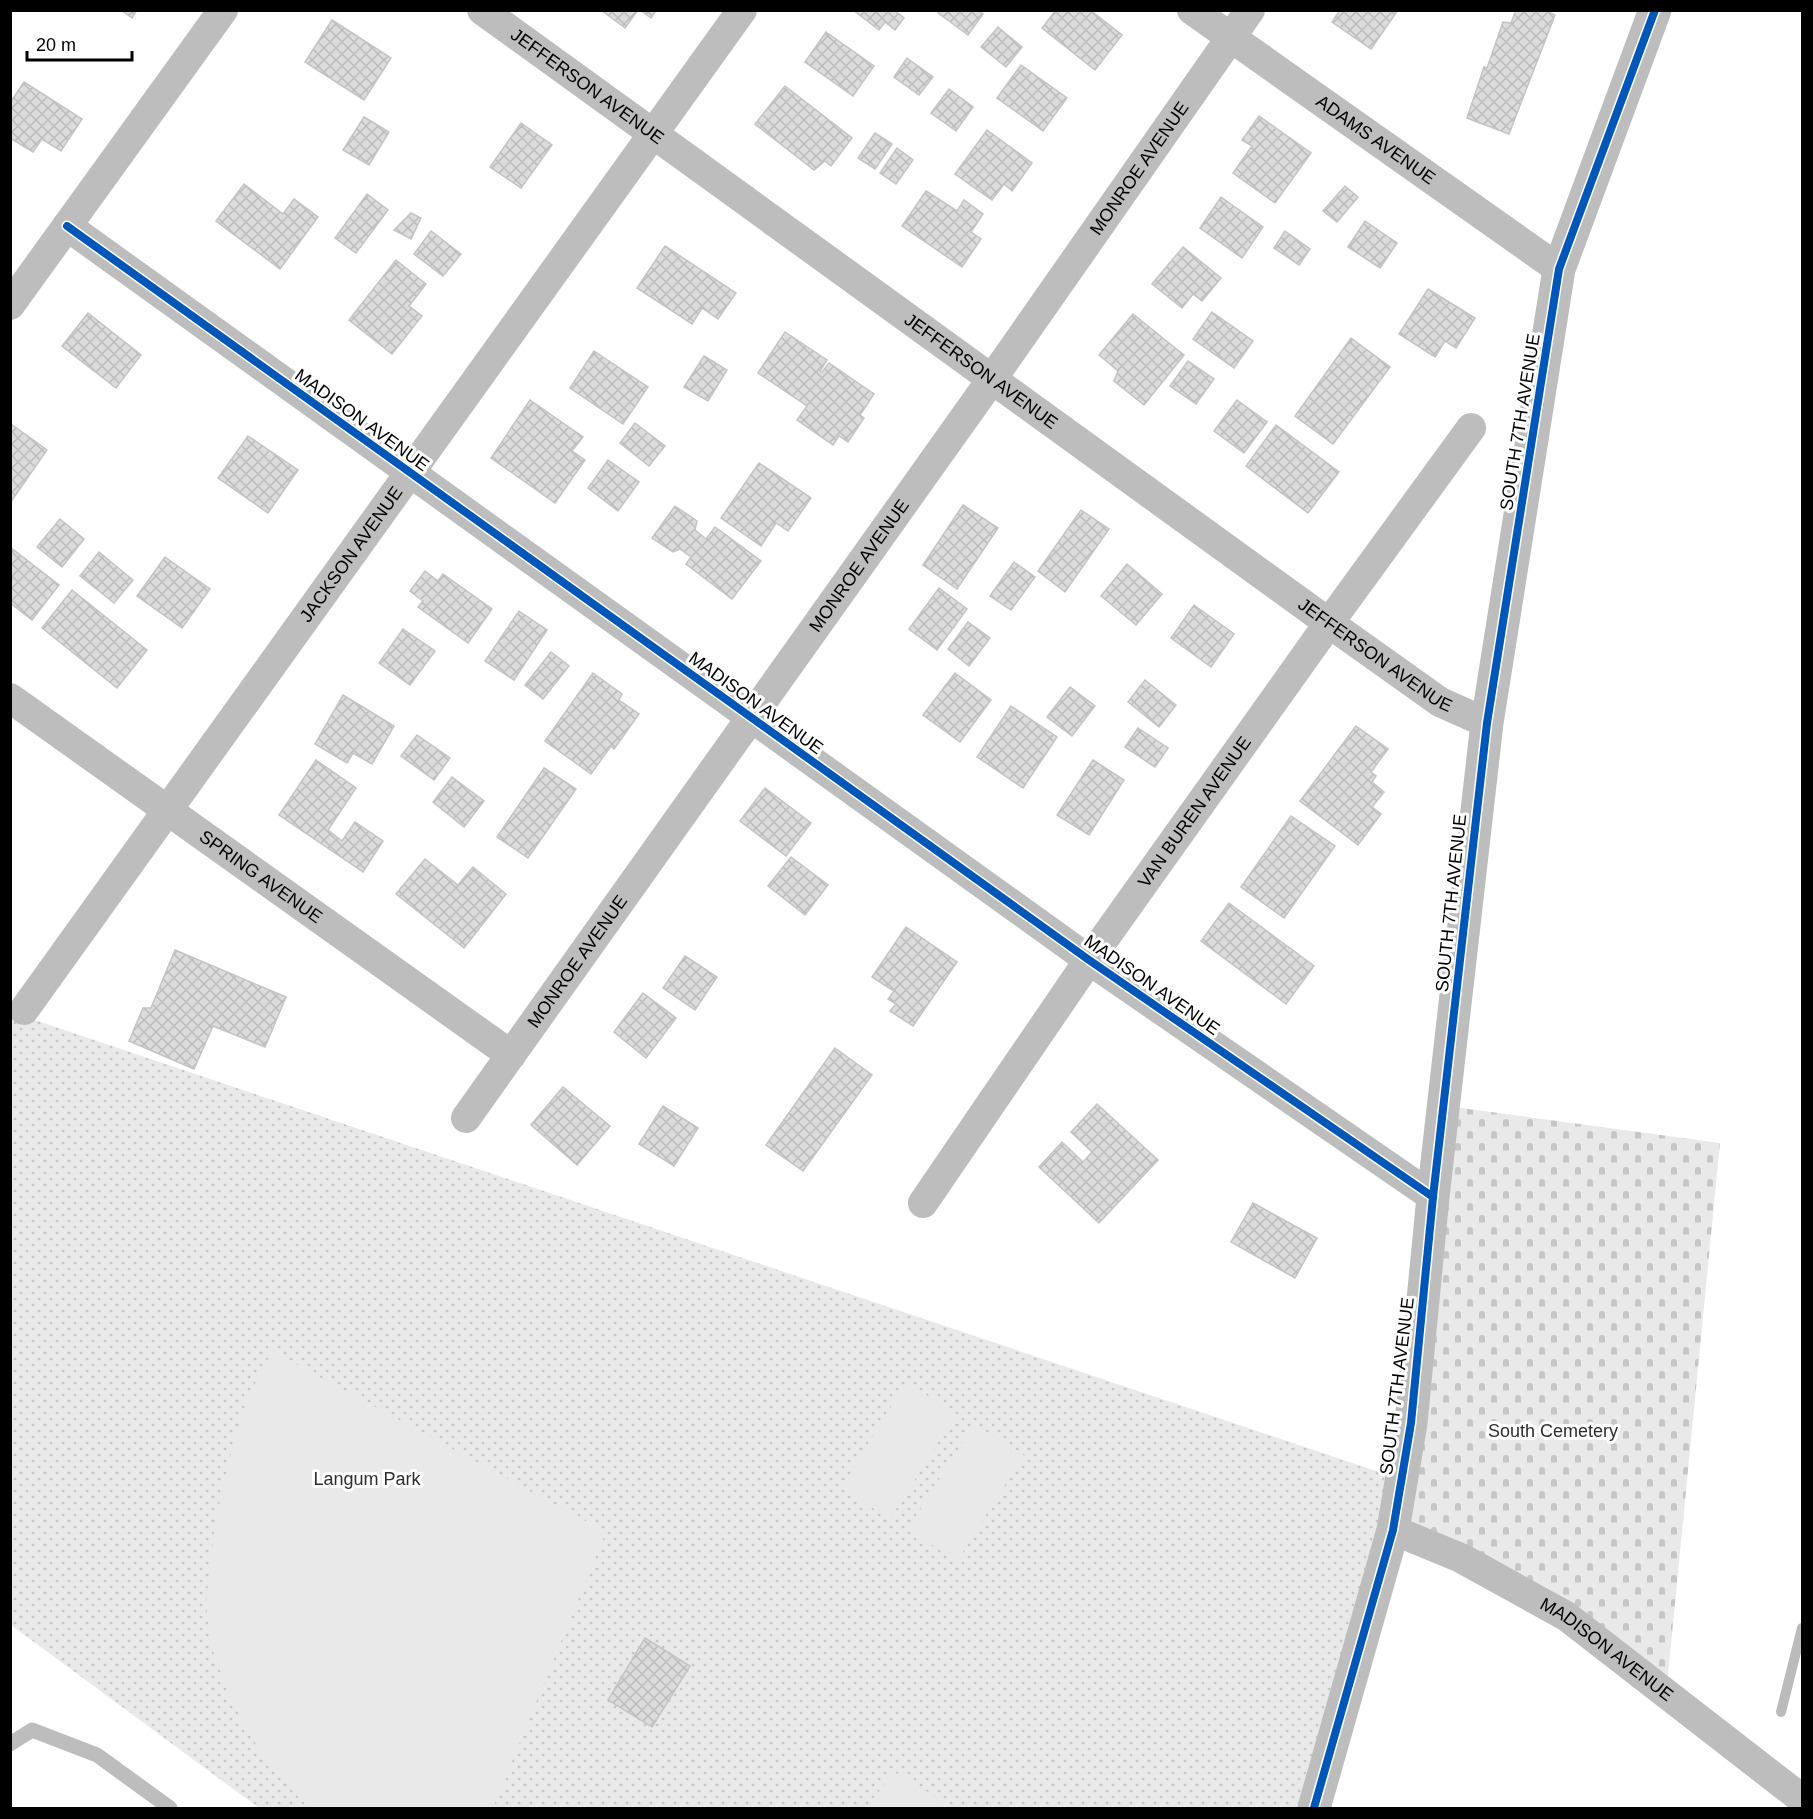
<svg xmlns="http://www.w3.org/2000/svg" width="1813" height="1819" font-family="Arial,sans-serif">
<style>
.cemetery{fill:url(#cemetery-stones)}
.park{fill:url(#park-dots)}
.pitch{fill:#e9e9e9}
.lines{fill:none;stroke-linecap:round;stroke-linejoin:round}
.stream{stroke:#bbb;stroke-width:10}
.building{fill:url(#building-cross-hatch);stroke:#c4c4c4;stroke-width:1.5}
.service{stroke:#bdbdbd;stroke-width:15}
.minor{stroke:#bdbdbd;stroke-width:30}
.tertiary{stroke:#bdbdbd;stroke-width:33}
.cycleway-casing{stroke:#fff;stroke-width:11}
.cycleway{stroke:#0057b8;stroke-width:8}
.labels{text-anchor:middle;stroke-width:6;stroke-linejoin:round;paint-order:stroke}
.street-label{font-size:18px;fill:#000;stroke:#fff}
.park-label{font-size:18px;fill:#2e2e2e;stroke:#fff}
</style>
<defs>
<pattern id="cemetery-stones" width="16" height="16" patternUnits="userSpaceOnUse" patternTransform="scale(1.5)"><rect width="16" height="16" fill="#e9e9e9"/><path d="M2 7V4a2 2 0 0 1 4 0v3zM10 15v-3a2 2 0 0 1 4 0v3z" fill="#c6c6c6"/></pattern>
<pattern id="park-dots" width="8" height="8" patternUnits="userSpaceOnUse" patternTransform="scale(1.5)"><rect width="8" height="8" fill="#e9e9e9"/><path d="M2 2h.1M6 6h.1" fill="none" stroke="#c6c6c6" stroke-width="1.8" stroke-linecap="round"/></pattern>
<pattern id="building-cross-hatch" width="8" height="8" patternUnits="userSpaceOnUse" patternTransform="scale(1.5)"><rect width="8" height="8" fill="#dcdcdc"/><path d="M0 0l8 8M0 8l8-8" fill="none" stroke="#bbb"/></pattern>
</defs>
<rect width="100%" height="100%" fill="#fff"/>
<polygon class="cemetery" points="1454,1107 1720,1143 1667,1685 1402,1524"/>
<polygon class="park" points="11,1012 1391,1476 1323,1808 259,1808 11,1625"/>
<g class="pitch">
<polygon points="272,1351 606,1532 493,1808 309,1808 271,1768 249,1733 229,1696 211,1646 206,1602 215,1523 234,1440 249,1395"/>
<polygon points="906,1382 956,1414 890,1519 841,1488"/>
<polygon points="974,1424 1024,1455 957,1561 908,1529"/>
<polygon points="894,1772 930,1793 947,1808 866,1808"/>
</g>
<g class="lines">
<polyline class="stream" points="1781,1712 1802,1628"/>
</g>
<g class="building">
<polygon points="121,10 137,10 132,18"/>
<polygon points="601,10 638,10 625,28"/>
<polygon points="640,10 656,10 651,18"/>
<polygon points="853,10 894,10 904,18 895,30 885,22 879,30"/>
<polygon points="941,10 978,10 983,14 968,35 938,13"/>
<polygon points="1056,10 1090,10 1122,35 1095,70 1042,28"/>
<polygon points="1340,10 1398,10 1371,49 1332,22"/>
<polygon points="1516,10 1545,10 1555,15 1509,134 1467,118 1484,67 1487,68 1503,22 1511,23"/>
<polygon points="332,20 391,58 364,100 305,62"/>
<polygon points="998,27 1022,47 1006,67 981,47"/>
<polygon points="826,32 874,66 853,96 805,62"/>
<polygon points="907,58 933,77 919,95 894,77"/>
<polygon points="1021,65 1067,98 1043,131 997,98"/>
<polygon points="24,82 82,119 61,151 42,139 33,152 10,138 10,103"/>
<polygon points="785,86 852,138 831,166 825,161 814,170 755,124"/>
<polygon points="949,89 973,107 956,131 931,113"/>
<polygon points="1259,116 1311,153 1275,203 1233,173 1252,146 1242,140"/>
<polygon points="364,117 389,132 369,165 343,150"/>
<polygon points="521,123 552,145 521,188 490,167"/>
<polygon points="987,130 1032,163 1012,191 1004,184 992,200 955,174"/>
<polygon points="875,133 892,144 875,169 858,158"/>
<polygon points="897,148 913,160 896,184 880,173"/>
<polygon points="244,184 283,214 294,199 318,217 280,269 216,221"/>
<polygon points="1345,186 1358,197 1337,222 1323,211"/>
<polygon points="926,191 957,211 964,200 983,214 971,232 981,239 962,267 902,226"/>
<polygon points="367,194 388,210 356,253 335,238"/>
<polygon points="1221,197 1263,227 1242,258 1200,228"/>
<polygon points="411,213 421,218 411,239 394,230"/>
<polygon points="1365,221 1397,243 1380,268 1348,247"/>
<polygon points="431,231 461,254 443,276 414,254"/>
<polygon points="1285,231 1310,249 1299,265 1274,248"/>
<polygon points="665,246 736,293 718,319 702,308 692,324 637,288"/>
<polygon points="1183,247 1221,278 1202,301 1193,294 1182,308 1152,284"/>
<polygon points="396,260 426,284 409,306 422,316 392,354 349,320"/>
<polygon points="1428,289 1475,318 1456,348 1445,341 1435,357 1399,334"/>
<polygon points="1212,312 1253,341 1234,368 1193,339"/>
<polygon points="88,313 141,355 116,388 62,346"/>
<polygon points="1133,314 1184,355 1144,405 1114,381 1118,371 1099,355"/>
<polygon points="785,332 827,360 820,371 822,372 829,363 874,394 860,415 864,418 848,442 839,436 833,445 797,420 807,406 758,373"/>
<polygon points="1351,338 1390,367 1333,444 1295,416"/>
<polygon points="594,351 648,387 623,424 570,388"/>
<polygon points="704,356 727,370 708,401 684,387"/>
<polygon points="1188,361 1214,379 1196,404 1170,386"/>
<polygon points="530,400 583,437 572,451 585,460 555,503 491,458"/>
<polygon points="1237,400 1267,422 1244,453 1214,431"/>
<polygon points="635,423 665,446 649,466 620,443"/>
<polygon points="11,424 47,450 10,503 10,425"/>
<polygon points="1276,425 1339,472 1308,513 1246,466"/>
<polygon points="248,436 298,470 268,513 218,478"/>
<polygon points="608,460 639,482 618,511 588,488"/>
<polygon points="759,463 811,498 788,531 776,523 761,546 721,518"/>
<polygon points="963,505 998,528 957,589 923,565"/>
<polygon points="675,506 697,521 695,530 706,539 715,527 761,561 732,599 686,564 691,557 680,549 673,552 652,538"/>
<polygon points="1081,510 1109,529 1065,592 1038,571"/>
<polygon points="60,519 84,539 62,567 37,547"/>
<polygon points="10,547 59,585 32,620 10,603 10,582 13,578 10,576"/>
<polygon points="99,552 133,580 114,603 80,576"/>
<polygon points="165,557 210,589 182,628 137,596"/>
<polygon points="1014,562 1035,577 1011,610 990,596"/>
<polygon points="1127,564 1162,594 1136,625 1101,596"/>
<polygon points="425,571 438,581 443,574 492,609 468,643 418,607 423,601 410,591"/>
<polygon points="939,588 967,609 937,650 909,629"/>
<polygon points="72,590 147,650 117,688 42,628"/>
<polygon points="1194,605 1234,634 1211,667 1171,638"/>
<polygon points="519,611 547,630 514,680 485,661"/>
<polygon points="968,622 990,638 969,666 948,649"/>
<polygon points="403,629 435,651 410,685 379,663"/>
<polygon points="551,652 569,666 543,699 525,685"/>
<polygon points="593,673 622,694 619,700 639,714 614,749 611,746 591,774 545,741"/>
<polygon points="955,673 991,700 960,742 923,715"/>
<polygon points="1145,680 1176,705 1159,727 1128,702"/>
<polygon points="1070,687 1095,706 1072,736 1047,717"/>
<polygon points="343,695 394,726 372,764 353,753 347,763 315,744"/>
<polygon points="1011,706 1057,737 1023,788 977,757"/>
<polygon points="1356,726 1388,749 1371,772 1376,776 1372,782 1384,792 1372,807 1381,814 1358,845 1300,801"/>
<polygon points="1138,728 1168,748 1155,767 1125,747"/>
<polygon points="417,735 450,758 434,780 401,756"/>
<polygon points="316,760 356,788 328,830 342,841 355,822 383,841 363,872 279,815"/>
<polygon points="1093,760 1124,780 1089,835 1057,815"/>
<polygon points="544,768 576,789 528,858 497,837"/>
<polygon points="452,777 484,801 464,827 433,802"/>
<polygon points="765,788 811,823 786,856 740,821"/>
<polygon points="1291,816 1335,846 1284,918 1241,887"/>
<polygon points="791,857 828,885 805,915 768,886"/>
<polygon points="425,859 458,885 473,867 506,894 464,948 396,894"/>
<polygon points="1229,903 1314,966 1286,1004 1201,941"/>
<polygon points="906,927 957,962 913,1026 890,1011 896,1004 888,999 894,991 872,977"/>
<polygon points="175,950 286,997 265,1047 213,1026 194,1069 129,1041 143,1008 151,1008"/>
<polygon points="685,956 717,977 695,1010 663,988"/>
<polygon points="643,993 676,1018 646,1058 614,1032"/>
<polygon points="835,1048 872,1075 803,1171 766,1145"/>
<polygon points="563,1087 610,1126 577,1165 531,1125"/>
<polygon points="1097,1104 1158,1160 1099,1223 1039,1167 1062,1142 1083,1162 1092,1152 1071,1132"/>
<polygon points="663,1106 698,1128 674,1166 639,1144"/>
<polygon points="1253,1203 1317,1238 1295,1278 1231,1242"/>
<polygon points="645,1638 690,1666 652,1727 608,1700"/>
</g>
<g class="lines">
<polyline class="service" points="10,1744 32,1730 97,1755 170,1808"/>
<g class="minor">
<path id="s1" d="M482,10l847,613 111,79 47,21"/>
<path id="s2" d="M1192,10l367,259"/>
<polyline points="67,226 1089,960 1433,1197"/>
<polyline points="10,305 223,10"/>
<path id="s3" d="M10,698l501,357"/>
<path id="s4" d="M24,1010l718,-1000"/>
<path id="s5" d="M466,1118l526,-739 258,-369"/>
<path id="s6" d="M923,1203l166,-243 240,-337 142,-195"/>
<path id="s7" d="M1393,1530l68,28 105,58 236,183"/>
</g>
<polyline class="tertiary" points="1314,1808 1393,1530 1411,1423 1433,1197 1487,723 1559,269 1655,10"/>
<g class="cycleway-casing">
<g id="cycleway">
<polyline points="67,226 1089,960 1433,1197"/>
<polyline points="1314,1808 1393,1530 1411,1423 1433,1197 1487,723 1559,269 1655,10"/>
</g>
</g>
<use href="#cycleway" class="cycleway"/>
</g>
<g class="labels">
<g class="street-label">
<text dy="6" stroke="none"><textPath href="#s1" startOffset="130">JEFFERSON AVENUE</textPath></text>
<text dy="6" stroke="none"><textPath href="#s2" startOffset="225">ADAMS AVENUE</textPath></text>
<text dy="6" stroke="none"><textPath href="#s5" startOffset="1164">MONROE AVENUE</textPath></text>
<text dy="6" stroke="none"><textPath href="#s1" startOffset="616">JEFFERSON AVENUE</textPath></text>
<text transform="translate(362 420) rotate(36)" y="6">MADISON AVENUE</text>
<text transform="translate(1520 422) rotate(-81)" y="6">SOUTH 7TH AVENUE</text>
<text dy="6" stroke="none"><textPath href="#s4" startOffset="561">JACKSON AVENUE</textPath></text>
<text dy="6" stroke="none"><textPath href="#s5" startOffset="678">MONROE AVENUE</textPath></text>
<text dy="6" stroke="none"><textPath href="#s1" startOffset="1102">JEFFERSON AVENUE</textPath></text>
<text transform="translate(756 703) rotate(36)" y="6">MADISON AVENUE</text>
<text dy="6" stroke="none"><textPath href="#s6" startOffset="476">VAN BUREN AVENUE</textPath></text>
<text dy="6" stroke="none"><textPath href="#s3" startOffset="308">SPRING AVENUE</textPath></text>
<text transform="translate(1451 903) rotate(-84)" y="6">SOUTH 7TH AVENUE</text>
<text dy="6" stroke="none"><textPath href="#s5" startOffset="192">MONROE AVENUE</textPath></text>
<text transform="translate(1152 985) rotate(35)" y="6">MADISON AVENUE</text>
<text transform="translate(1397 1386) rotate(-83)" y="6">SOUTH 7TH AVENUE</text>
<text dy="6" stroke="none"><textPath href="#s7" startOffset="246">MADISON AVENUE</textPath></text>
</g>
<g class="park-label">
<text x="1553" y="1437">South Cemetery</text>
<text x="367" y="1485">Langum Park</text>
</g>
</g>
<rect width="1813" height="1819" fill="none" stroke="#000000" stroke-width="24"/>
<path d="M27 51v9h105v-9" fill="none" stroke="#000000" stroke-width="3"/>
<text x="36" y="51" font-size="18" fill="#000000" stroke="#ffffff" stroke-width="4.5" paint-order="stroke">20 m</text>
</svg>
